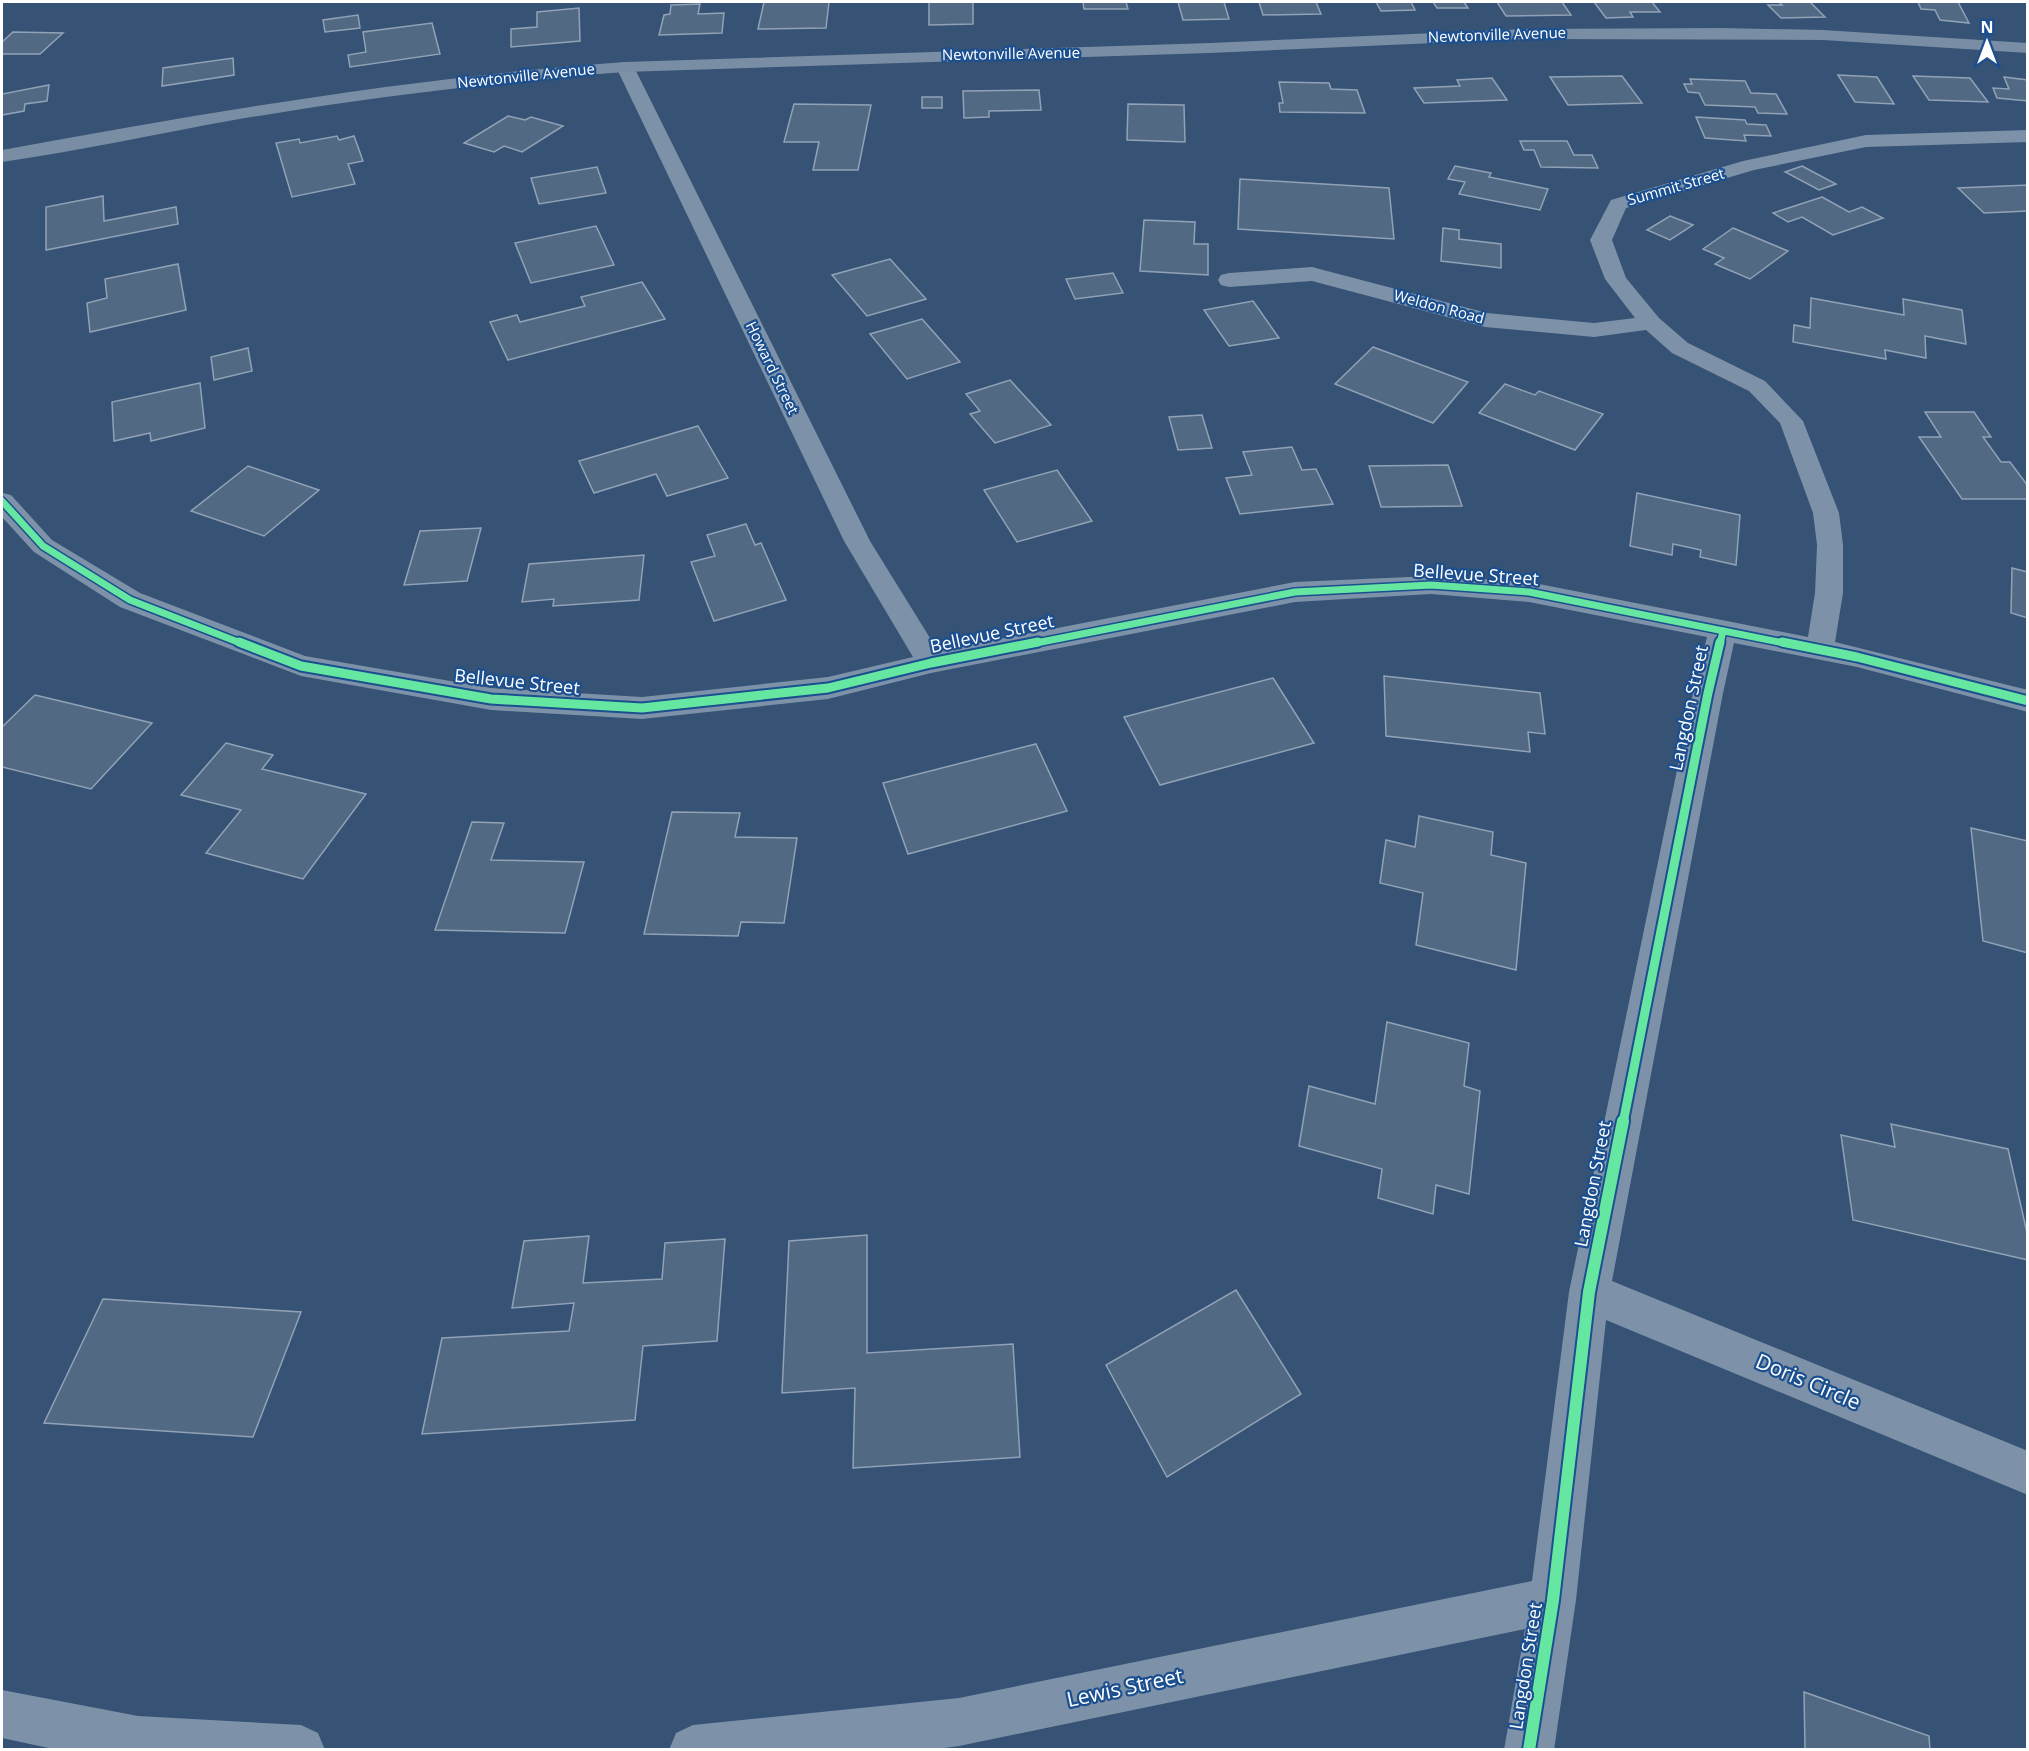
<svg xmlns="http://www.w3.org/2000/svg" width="2029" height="1751" font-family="'Open Sans',sans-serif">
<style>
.building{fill:#526984;stroke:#92a2b6;stroke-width:1.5}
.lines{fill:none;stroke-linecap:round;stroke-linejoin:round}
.street{fill:#7d92a8;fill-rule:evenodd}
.secondary{fill:#798da4;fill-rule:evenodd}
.cycleway-far2-casing{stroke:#1b4f8f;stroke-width:10}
.cycleway-far1-casing{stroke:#1b4f8f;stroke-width:13}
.cycleway-casing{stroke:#1b4f8f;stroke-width:16}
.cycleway-far2{stroke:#66e7a1;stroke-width:7}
.cycleway-far1{stroke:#66e7a1;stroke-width:9}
.cycleway{stroke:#66e7a1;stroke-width:12}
.labels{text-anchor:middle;stroke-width:4.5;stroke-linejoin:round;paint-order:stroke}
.far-street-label{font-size:15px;fill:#fff;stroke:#1b4f8f}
.street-label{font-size:18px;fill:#fff;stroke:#1b4f8f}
.near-street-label{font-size:21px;fill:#fff;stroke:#1b4f8f}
</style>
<rect width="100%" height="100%" fill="#365274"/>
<g class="building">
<polygon points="764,2 829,2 826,28 758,29"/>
<polygon points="929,2 973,2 973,24 929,25"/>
<polygon points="1083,2 1126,2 1128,9 1084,9"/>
<polygon points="1178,2 1224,2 1229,19 1183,20"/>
<polygon points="1259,2 1316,2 1321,14 1263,15"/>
<polygon points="1376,2 1411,2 1415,10 1381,11"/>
<polygon points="1433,2 1464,2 1468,8 1437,8"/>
<polygon points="1497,2 1562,2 1571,15 1506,16"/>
<polygon points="1594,2 1652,2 1660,12 1630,12 1633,17 1606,18"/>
<polygon points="1779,2 1810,2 1825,17 1781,18 1768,5 1782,5"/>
<polygon points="1918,2 1958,2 1969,23 1940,20 1935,10 1921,9"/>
<polygon points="700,4 698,14 724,13 722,33 659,35 664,15 670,14 671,5"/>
<polygon points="579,8 580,41 511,47 511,29 537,27 537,12"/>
<polygon points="358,15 360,28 325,32 323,20"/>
<polygon points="432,23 440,54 350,67 348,55 366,52 363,32"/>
<polygon points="13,32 63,33 40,54 2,54 2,42"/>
<polygon points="233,58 234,75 162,86 163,68"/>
<polygon points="1838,75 1877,77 1894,104 1855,102"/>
<polygon points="1622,76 1642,103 1568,105 1550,77"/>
<polygon points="1913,76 1970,78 1988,102 1929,100"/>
<polygon points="2004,77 2028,80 2028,101 1997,98 1993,88 2009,89"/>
<polygon points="1492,78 1507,100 1424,103 1414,88 1460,86 1457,80"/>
<polygon points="1690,79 1745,81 1751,93 1776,94 1787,114 1758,113 1755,107 1705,105 1699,93 1688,92 1684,84 1692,84"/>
<polygon points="1279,82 1329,83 1331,89 1357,90 1365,113 1280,112 1279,103 1283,103"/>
<polygon points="49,85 47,101 25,104 24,111 2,115 2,94"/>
<polygon points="1039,90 1041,110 989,111 989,117 964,118 963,91"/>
<rect x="922" y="97" width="20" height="11"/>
<polygon points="794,104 871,105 858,170 813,170 819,142 784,142"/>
<polygon points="1128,104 1184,105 1185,142 1127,140"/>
<polygon points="508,116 525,120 531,117 563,126 522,152 504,146 494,152 464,143"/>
<polygon points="1696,117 1745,120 1747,124 1766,125 1771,136 1744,135 1746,141 1705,138"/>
<polygon points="337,136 339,140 354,136 363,161 348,164 355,184 292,197 276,143 299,139 300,143"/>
<polygon points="1520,141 1567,141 1574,155 1592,155 1598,168 1541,167 1534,150 1524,150"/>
<polygon points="1455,166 1491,173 1489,177 1548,189 1540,210 1459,194 1465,182 1448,179"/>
<polygon points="1802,166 1836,184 1819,190 1785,172"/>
<polygon points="597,167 606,193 539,204 531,178"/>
<polygon points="1240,179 1389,188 1394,239 1238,229"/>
<polygon points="2028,185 2028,211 1984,213 1958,188"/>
<polygon points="103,196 104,221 176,207 178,224 46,250 46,207"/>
<polygon points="1822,197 1849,212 1862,207 1883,218 1833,235 1802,217 1788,222 1773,213"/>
<polygon points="1670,216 1693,225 1670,240 1647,230"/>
<polygon points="1144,220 1195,222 1194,244 1208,244 1208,275 1140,271"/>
<polygon points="596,226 614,265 531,283 515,243"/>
<polygon points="1443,228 1459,230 1459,239 1501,244 1501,268 1441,261"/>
<polygon points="1733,228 1788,251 1750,279 1715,264 1724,258 1703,249"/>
<polygon points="890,259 926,299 867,316 832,275"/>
<polygon points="178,264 186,310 90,332 87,303 107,298 105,279"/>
<polygon points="1113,273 1123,293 1075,299 1066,279"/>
<polygon points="642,282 665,319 508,360 490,322 517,315 520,322 585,306 581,297"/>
<polygon points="1811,298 1904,315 1903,299 1962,310 1966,344 1925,336 1926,358 1885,350 1886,359 1793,342 1794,325 1810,328"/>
<polygon points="1253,301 1279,338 1229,346 1204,310"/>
<polygon points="922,319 960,362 907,379 870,334"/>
<polygon points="1373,347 1468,382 1433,423 1335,384"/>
<polygon points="248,348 252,371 214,380 211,357"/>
<polygon points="1010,380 1051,425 995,443 970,414 980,411 966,394"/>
<polygon points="200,383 205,428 151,441 150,433 114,441 112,402"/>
<polygon points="1505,384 1535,395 1539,391 1603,414 1575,450 1479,413"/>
<polygon points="1925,412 1974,412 1991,437 1983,437 2001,462 2010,462 2028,486 2028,499 1962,499 1919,437 1941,437"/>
<polygon points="1202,415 1212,448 1178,450 1169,417"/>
<polygon points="698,426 728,478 667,496 656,474 594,493 579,461"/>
<polygon points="1292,447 1302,470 1316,469 1333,504 1240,514 1226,478 1252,475 1243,452"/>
<polygon points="1448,465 1462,506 1381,507 1369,466"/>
<polygon points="248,466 319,490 264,536 191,511"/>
<polygon points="1057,470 1092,521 1017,542 984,490"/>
<polygon points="1637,493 1740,515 1736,565 1700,557 1701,550 1673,544 1672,555 1630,546"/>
<polygon points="746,524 755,545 761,543 786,600 714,621 691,562 715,556 707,535"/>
<polygon points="481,528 467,581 404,585 420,531"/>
<polygon points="644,555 639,600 553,606 554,599 522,602 529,564"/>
<polygon points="2012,568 2028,572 2028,618 2011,613"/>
<polygon points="1384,676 1540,693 1545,734 1528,732 1530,752 1386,736"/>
<polygon points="1273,678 1314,743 1160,785 1124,717"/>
<polygon points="35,695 152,723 91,789 2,767 2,727"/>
<polygon points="226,743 273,755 262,769 366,794 303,879 206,853 241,810 181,795"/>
<polygon points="1036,744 1067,811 908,854 883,783"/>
<polygon points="672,812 740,813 735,837 797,838 784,923 741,922 738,936 644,934"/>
<polygon points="1419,816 1493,832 1491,855 1526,863 1516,970 1416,945 1423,893 1380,883 1386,840 1415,847"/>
<polygon points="472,822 504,823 491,860 584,862 565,933 435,930"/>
<polygon points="1971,828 2028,841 2028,953 1983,941"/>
<polygon points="1387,1022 1469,1043 1464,1086 1480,1091 1469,1194 1436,1185 1433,1214 1378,1198 1382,1169 1299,1146 1309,1086 1375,1104"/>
<polygon points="1891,1124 2008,1149 2028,1237 2028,1260 1853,1220 1841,1135 1895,1147"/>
<polygon points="867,1235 867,1353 1013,1344 1020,1457 853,1468 855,1388 782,1393 789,1241"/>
<polygon points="589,1236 583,1283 662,1279 665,1243 725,1239 717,1341 643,1346 635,1420 422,1434 442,1338 569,1331 574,1303 512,1308 524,1241"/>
<polygon points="1236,1290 1301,1394 1167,1477 1106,1365"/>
<polygon points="103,1299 301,1312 253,1437 44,1423"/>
<polygon points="1804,1692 1929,1736 1930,1750 1805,1750"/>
</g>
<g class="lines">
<g class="street">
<polygon points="625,62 631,63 634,67 870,541 938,651 1295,582 1431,576 1529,582 1808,637 1815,593 1817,545 1813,513 1780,423 1749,391 1672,353 1646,330 1594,337 1485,327 1312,281 1229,287 1221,285 1218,280 1221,275 1229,273 1312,267 1487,313 1594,323 1635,318 1605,279 1590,240 1611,200 1743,161 1866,135 2028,130 2028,142 1866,147 1754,170 1626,208 1612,240 1626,278 1659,318 1688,343 1765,381 1803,421 1839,513 1843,545 1843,593 1835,642 2028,690 2028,712 1857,667 1734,643 1723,693 1612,1281 2028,1451 2028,1495 1606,1320 1576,1600 1554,1750 1504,1750 1525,1629 959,1746 930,1750 669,1750 676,1733 693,1725 959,1698 1532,1581 1569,1292 1693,693 1707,637 1529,602 1431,594 1295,602 931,673 828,699 642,719 491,710 301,676 120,607 34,552 2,517 2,493 11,495 52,540 140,593 305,656 491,688 642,697 828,677 913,657 844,541 616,67 619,63"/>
<polygon points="2,1690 138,1716 301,1725 318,1733 325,1750 58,1750 2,1738"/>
</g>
<path class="secondary" d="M1721,28l102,2 205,13v10l-205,-13 -296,-1 -317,14 -585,19c-131,10 -261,26 -391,48 -78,14 -155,31 -232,42v-12c206,-38 413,-73 623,-88l585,-19 317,-14z"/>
<g class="cycleway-far2-casing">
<g id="cycleway-far2">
<polyline points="2,501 43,546 130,600 243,644"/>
<polyline points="1031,644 1295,592 1431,585 1529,592 1789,644"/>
<polyline points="1720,644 1723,631"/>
</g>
</g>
<g class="cycleway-far1-casing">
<g id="cycleway-far1">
<polyline points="239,642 301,666 491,699 642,708 828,688 931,663 1038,642"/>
<polyline points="1782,642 1857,657 2028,701"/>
<polyline points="1623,1123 1708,693 1720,642"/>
</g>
</g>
<g class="cycleway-casing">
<polyline id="cycleway" points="1529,1750 1553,1600 1589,1292 1623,1121"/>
</g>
<use href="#cycleway-far2" class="cycleway-far2"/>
<use href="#cycleway-far1" class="cycleway-far1"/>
<use href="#cycleway" class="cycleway"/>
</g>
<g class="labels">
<g class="far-street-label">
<text transform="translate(1497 35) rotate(-2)" y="5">Newtonville Avenue</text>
<text transform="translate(1011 54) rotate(-1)" y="5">Newtonville Avenue</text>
<text transform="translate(526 76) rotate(-6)" y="5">Newtonville Avenue</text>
<text transform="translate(1676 187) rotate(-16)" y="5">Summit Street</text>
<text transform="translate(1439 307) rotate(15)" y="5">Weldon Road</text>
<text transform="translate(772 368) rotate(64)" y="5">Howard Street</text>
</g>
<g class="street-label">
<text transform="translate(1476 575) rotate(4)" y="6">Bellevue Street</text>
<text transform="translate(992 634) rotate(-12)" y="6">Bellevue Street</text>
<text transform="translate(517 682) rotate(6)" y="6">Bellevue Street</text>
<text transform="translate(1689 708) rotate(-78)" y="6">Langdon Street</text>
<text transform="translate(1593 1184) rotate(-79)" y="6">Langdon Street</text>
<text transform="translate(1526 1666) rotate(-81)" y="6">Langdon Street</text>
</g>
<g class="near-street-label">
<text transform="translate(1808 1382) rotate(23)" y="7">Doris Circle</text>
<text transform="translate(1125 1688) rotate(-12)" y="7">Lewis Street</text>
</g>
</g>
<rect width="2029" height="1751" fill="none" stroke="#ffffff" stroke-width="6"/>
<g transform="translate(1987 42)" stroke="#1b4f8f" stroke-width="4.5" paint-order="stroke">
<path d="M0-4.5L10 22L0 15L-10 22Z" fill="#ffffff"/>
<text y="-9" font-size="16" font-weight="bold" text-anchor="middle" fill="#ffffff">N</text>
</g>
</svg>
